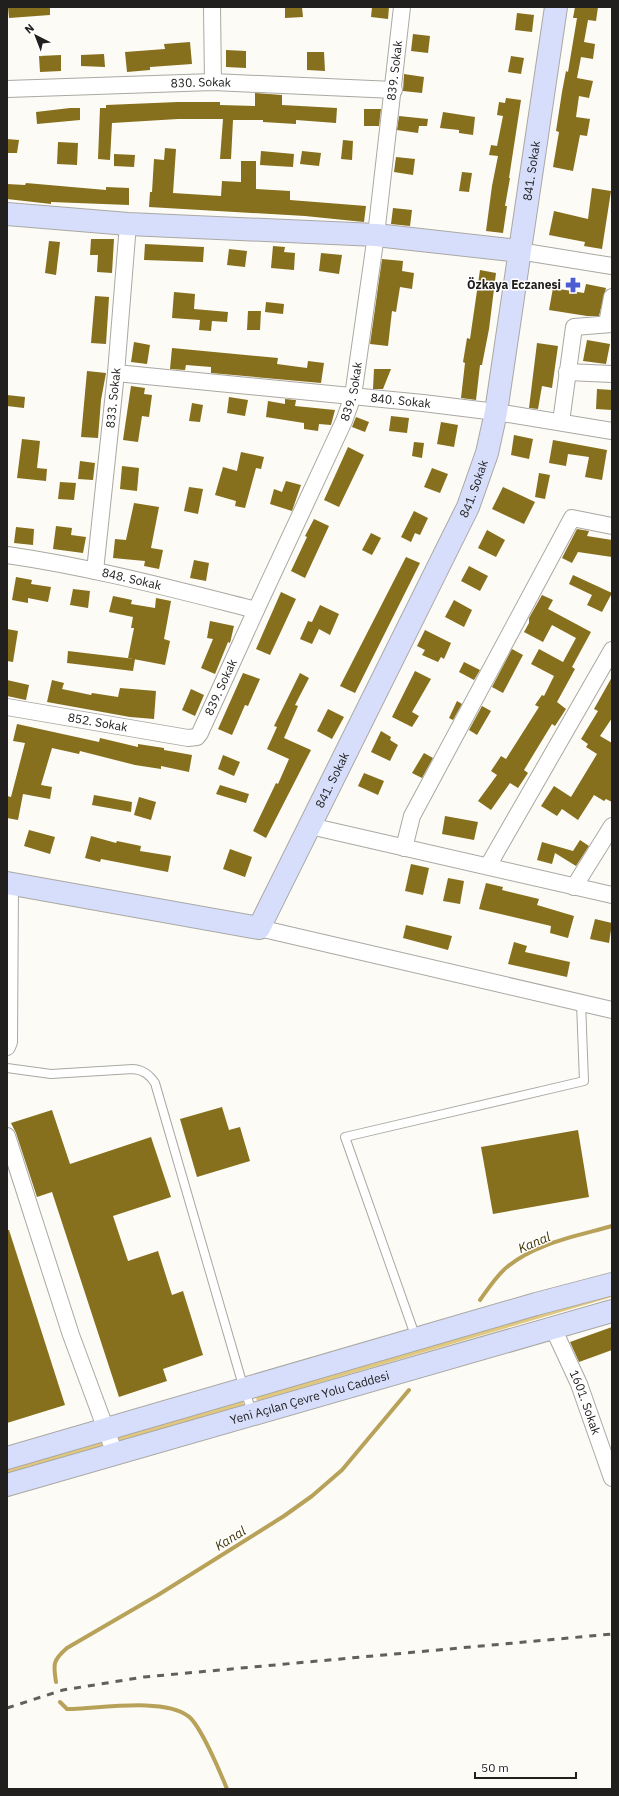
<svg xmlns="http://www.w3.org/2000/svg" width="619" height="1796" font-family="'IBM Plex Sans',sans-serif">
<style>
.green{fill:#e1c87d}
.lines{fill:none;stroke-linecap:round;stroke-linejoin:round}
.stream{stroke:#b8a25a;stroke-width:4}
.building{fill:#866f1d}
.lane-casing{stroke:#aaa8a3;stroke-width:10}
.street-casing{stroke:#aaa8a3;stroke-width:18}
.secondary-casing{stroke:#aaa8a3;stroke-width:24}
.lane{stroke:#fff;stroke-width:8}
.street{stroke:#fff;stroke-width:16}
.secondary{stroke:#d7defc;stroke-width:22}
.rail{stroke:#62605d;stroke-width:3;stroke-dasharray:7 7;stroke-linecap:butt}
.labels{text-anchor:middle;stroke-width:3;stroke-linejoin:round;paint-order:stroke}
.street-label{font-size:12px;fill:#21201e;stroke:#fff}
.poi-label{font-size:12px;font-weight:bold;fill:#21201e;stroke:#fff;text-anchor:end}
.water-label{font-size:13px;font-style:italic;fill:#3f3305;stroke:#fff}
</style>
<rect width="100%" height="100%" fill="#fdfbf5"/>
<g class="green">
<polygon points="612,1290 612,1297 257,1401 255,1394"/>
<polygon points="242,1398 244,1405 119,1442 117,1434"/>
<polygon points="104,1441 106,1449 7,1476 7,1468"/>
</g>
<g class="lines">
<g class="stream">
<path d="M480,1300c8,-11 17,-25 27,-33 29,-24 70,-31 105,-41"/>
<path d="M56,1682c-3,-18 -3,-22 11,-34l91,-53 126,-79 28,-20 30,-26 67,-80"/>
<path d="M60,1702l7,7h6c29,-1 91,-11 115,7 12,8 33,58 39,73"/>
</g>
</g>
<g class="building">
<polygon points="8,7 50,7 50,15 9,18"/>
<polygon points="285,7 302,7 303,17 285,18"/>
<polygon points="372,7 389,7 388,19 371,17"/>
<polygon points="575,7 598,7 596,21 588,20 584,42 595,44 593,59 581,57 577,78 593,81 589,98 579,96 576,117 590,119 587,136 580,135 573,171 553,167 559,132 556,131 562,92 566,71 568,72 577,18 573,18"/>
<polygon points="517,13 534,15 532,32 515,30"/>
<polygon points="413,34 430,36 428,53 411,51"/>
<polygon points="190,42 192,64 150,67 150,70 127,72 125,52 165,49 164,44"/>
<polygon points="226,50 246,51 246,68 226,67"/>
<polygon points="307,52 324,52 325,71 307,70"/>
<polygon points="104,54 105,67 81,66 81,55"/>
<polygon points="61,55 61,71 40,72 39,56"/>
<polygon points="511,56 524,58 521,74 508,72"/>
<polygon points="404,74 424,77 422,93 403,91"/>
<polygon points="255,93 282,95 282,105 337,108 336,123 296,120 296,124 263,122 263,120 233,120 231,159 220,159 223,119 178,119 112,123 110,160 98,159 100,108 106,108 106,105 178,102 220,102 220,105 255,106"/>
<polygon points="506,98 521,100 509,178 510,178 505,206 507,206 503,233 486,231 492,186 498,156 489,155 491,145 497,146 503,116 497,115 499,102 505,103"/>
<polygon points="70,108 80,108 80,120 37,124 36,112"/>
<polygon points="364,109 381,109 379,126 364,126"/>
<polygon points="443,112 475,117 473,135 459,133 459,130 440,128"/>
<polygon points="399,116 428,119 427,126 419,126 418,133 397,130"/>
<polygon points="7,139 19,140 17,153 7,153"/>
<polygon points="343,140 353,141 352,160 341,159"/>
<polygon points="58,142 78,143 77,165 57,164"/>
<polygon points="165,148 176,149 173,193 221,196 222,181 241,182 241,161 256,161 256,189 290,191 290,200 366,206 364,222 305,216 149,207 150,192 152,192 154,159 164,160"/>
<polygon points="261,151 294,154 293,167 260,165"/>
<polygon points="302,151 321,153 319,166 300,164"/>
<polygon points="114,154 135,155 134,167 114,166"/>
<polygon points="396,157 415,159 413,175 394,172"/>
<polygon points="462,172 472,173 469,192 459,191"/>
<polygon points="26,183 106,190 106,187 129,188 129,205 51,202 51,204 7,199 7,184 25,185"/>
<polygon points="592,188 611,191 602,249 584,246 585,242 549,235 554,211 588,219"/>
<polygon points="393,208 412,210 410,226 391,224"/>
<polygon points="91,239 114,239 112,273 97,272 98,255 90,255"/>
<polygon points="49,241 60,242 56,275 45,273"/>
<polygon points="145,244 204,247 203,262 144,260"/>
<polygon points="273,246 285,247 284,252 295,253 294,270 271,268"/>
<polygon points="229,249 247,251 245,267 227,265"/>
<polygon points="321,253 342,255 339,274 319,271"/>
<polygon points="382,259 403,261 402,271 414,273 412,289 400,287 396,312 392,311 388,346 370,344"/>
<polygon points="480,270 496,273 489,329 482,365 480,365 476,400 461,398 465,363 463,362 467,338 470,339"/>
<polygon points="586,284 606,288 599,316 587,316 549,310 553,288 584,293"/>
<polygon points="174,292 195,294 194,309 228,312 227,322 212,321 211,331 199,330 200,320 172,318"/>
<polygon points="95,296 109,297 106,344 91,343"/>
<polygon points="266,302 284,304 283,314 265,312"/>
<polygon points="248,311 261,311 260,330 247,330"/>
<polygon points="587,340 610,344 606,364 583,361"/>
<polygon points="134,342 150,345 147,364 131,362"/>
<polygon points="537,343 558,346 552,388 542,386 538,409 529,408"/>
<polygon points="172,348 278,358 277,364 307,368 308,361 324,363 321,383 211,373 211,367 186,365 185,370 170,369"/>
<polygon points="374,369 391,369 383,389 373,389"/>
<polygon points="87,371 106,373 101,400 98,438 81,437"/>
<polygon points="131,386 145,388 144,394 152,395 149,417 142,416 138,442 123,440"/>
<polygon points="597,389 612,390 612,410 596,409"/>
<polygon points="7,395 25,397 24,408 7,406"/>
<polygon points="229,397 248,400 245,416 227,413"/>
<polygon points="285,399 296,400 295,406 335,410 331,425 319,424 318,431 304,429 304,423 266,417 268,401 285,404"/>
<polygon points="192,403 203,405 200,422 189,421"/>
<polygon points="391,416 409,418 407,433 389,431"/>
<polygon points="356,417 369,422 365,432 352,427"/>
<polygon points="441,422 458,425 454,447 437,444"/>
<polygon points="514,435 533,439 529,459 511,455"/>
<polygon points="22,439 40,441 37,468 47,469 46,481 17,478"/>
<polygon points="553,440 607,450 602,480 585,477 589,457 568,454 566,466 549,463"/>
<polygon points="414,442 424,443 422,458 412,456"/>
<polygon points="348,447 364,455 339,507 324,500"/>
<polygon points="241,452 264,457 261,469 256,468 245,508 235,506 236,501 215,495 223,467 237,471"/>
<polygon points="80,461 95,463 93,480 78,479"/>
<polygon points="122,466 139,468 137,491 120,489"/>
<polygon points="432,468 448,474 440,493 424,487"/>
<polygon points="539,473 550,475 545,499 535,497"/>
<polygon points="286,481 301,485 292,511 270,504 274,489 282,492"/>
<polygon points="60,482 76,483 74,500 58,499"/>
<polygon points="189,487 203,489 198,514 184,511"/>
<polygon points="503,487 535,502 524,524 492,509"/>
<polygon points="134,503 159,507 151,548 163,550 159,569 144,566 145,561 113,558 115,539 126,540"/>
<polygon points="414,511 428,518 420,535 415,533 411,542 401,537"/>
<polygon points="314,519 329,526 305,578 291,571 307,537 305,536"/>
<polygon points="56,526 72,528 71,535 86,537 83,553 53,549"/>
<polygon points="16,527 34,529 33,545 14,543"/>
<polygon points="577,529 589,531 587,536 612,540 612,557 578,552 572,563 562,558"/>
<polygon points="487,530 505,540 496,557 478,548"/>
<polygon points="371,533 381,538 372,555 362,550"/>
<polygon points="406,557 420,563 355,693 340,686"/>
<polygon points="194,560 209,563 206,581 190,578"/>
<polygon points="469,566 488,576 480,591 461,581"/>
<polygon points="573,575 612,593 602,612 587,605 592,595 569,584"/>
<polygon points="16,577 32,580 31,584 51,587 48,602 28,598 28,603 12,600"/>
<polygon points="73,589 90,591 88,608 70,605"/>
<polygon points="281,592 296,599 270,655 256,649"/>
<polygon points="542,595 553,600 548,609 591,632 572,667 575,669 557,702 566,709 555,726 552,724 524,770 528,773 518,788 510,783 491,810 478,801 497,775 491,771 501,756 506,759 539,707 535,705 542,695 544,696 554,676 531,664 539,649 563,662 576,638 552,625 543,642 524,632 529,623 529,618"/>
<polygon points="113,596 132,600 131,604 155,608 156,598 171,601 164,639 170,641 165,665 128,658 134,628 131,628 133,617 109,612"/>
<polygon points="454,600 472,610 464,627 445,617"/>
<polygon points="320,605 339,614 330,635 319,629 312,644 300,639 308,621 312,622"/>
<polygon points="210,621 234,626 230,643 228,642 215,674 201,668 213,639 207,638"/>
<polygon points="7,629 18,631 13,662 7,661"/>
<polygon points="425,630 451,643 444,659 441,657 438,662 422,655 425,650 417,646"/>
<polygon points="512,649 523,655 503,693 492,687"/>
<polygon points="68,651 135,659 133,671 67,663"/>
<polygon points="464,662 480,670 474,680 459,672"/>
<polygon points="415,671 431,679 412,712 419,716 412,727 392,717"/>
<polygon points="243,673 260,679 248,706 245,705 232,735 218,729"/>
<polygon points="300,673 309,678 295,705 298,706 284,738 311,750 266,838 253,831 276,783 278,784 289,759 267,749 277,727 274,726"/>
<polygon points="612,677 612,718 600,736 612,743 612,802 606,799 604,801 594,795 578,820 562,809 557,816 541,806 554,786 571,797 597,754 586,747 588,744 581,739 598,711 594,709"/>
<polygon points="7,680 29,685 26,700 7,696"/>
<polygon points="52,680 64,683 62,689 91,695 92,693 118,697 120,688 156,691 154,719 130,717 47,702"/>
<polygon points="191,689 204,695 195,716 182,710"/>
<polygon points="457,701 462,704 453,720 449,718"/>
<polygon points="482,706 491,711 477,735 469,730"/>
<polygon points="328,709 344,717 332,739 317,731"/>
<polygon points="17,724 99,742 100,738 138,747 138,744 164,748 164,750 192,755 189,772 161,766 161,769 135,765 80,751 79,754 52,748 41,785 52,787 50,799 23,794 18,820 7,818 7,796 11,797 25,743 13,741"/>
<polygon points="381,731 391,737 390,740 398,745 390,761 371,752"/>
<polygon points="424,753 433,758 422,778 412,773"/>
<polygon points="223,755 240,762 234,776 218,769"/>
<polygon points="364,773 384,781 378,795 358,786"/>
<polygon points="220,785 249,794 246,803 216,794"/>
<polygon points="94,795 132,802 131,812 92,805"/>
<polygon points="139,797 156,802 151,820 134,815"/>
<polygon points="445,816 478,822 474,840 442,834"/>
<polygon points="29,830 55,837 50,854 24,846"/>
<polygon points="91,836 116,843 117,841 141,846 140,851 171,856 168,872 101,859 100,862 85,858"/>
<polygon points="580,840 589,846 576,866 555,853 552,864 537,860 542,842 573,851"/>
<polygon points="230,849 252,857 245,877 223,869"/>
<polygon points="411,864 429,868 423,895 405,891"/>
<polygon points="448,878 464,881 460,904 443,901"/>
<polygon points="486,883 503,887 502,890 539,899 537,905 574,916 568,938 550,933 551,926 479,909"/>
<polygon points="595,919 612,923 609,943 590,939"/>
<polygon points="406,925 452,936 448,950 403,938"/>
<polygon points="514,942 527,946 525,952 570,962 567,977 508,964"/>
<polygon points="222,1107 229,1130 240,1127 250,1161 197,1177 180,1119"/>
<polygon points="52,1110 70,1164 151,1137 171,1197 113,1216 128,1261 158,1251 172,1295 183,1291 203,1355 163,1369 167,1381 119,1397 52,1192 37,1197 16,1133 11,1123"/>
<polygon points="578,1130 589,1197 493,1214 481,1147"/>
<polygon points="7,1230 9,1230 65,1405 7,1423"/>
<polygon points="612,1327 612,1350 579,1362 570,1342"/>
</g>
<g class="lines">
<g class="lane-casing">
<g id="lane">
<path d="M7,1068l44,6 82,-5c10,1 16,5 22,14l89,306 9,25"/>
<polyline points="416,1338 345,1137 584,1081 581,1003"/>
</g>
</g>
<g class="street-casing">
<g id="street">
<polyline points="212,7 213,82"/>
<path id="s1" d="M7,89l206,-7 181,8"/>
<polyline points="519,251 612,266"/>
<polyline points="607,324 612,297"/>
<polyline points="567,372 612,374"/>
<path id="s2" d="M116,373l307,30 73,9 116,19"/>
<polyline points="561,422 574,327 612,324"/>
<path id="s3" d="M7,555c84,12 166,34 249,55"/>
<path id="s4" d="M95,571l21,-198 12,-149"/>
<path id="s5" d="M7,707l181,31 9,-1 3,-4 56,-123 88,-189 9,-25 23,-161 26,-228"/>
<polyline points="310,826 612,895"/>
<polyline points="404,848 412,816 572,518 612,526"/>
<polyline points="488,866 612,650"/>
<polyline points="574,887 612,826"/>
<polyline points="259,928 612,1010"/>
<polyline points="7,1047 9,1042 10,884"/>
<polyline points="7,1136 71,1335 115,1454"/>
<path id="s6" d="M553,1328l26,56 33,94"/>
</g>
</g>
<g class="secondary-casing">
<g id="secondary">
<polyline points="7,214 128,224 376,235 519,251"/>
<path id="s7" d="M7,883l252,45 209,-421 19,-54 9,-41 60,-405"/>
<polyline points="7,1458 536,1304 612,1284"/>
<path id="s8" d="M7,1485l605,-174"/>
</g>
</g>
<use href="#lane" class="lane"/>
<use href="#street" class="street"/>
<use href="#secondary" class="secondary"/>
<polyline class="rail" points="7,1708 63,1690 144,1677 612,1634"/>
</g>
<defs>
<g id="pharmacy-bare" transform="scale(1.2)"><path d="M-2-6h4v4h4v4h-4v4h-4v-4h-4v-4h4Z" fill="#4c5dd2" stroke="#fff" stroke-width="2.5" paint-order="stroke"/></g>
</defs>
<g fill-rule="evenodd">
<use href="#pharmacy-bare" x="573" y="285"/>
</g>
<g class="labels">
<g class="street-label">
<text dy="4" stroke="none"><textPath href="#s5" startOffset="896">839. Sokak</textPath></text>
<text dy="4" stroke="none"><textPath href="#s1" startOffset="194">830. Sokak</textPath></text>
<text dy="4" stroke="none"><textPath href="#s7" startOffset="1069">841. Sokak</textPath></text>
<text dy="4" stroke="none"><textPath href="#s5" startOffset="572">839. Sokak</textPath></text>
<text dy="4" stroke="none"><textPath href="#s4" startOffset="174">833. Sokak</textPath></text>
<text dy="4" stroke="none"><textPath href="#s2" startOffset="286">840. Sokak</textPath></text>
<text dy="4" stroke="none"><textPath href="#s7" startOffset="745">841. Sokak</textPath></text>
<text dy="4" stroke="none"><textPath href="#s3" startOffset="127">848. Sokak</textPath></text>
<text dy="4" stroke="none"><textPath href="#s5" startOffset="248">839. Sokak</textPath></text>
<text dy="4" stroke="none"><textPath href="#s5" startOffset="92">852. Sokak</textPath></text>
<text dy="4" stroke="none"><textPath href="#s7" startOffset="421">841. Sokak</textPath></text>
<text dy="4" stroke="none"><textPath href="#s8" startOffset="315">Yeni Açılan Çevre Yolu Caddesi</textPath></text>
<text dy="4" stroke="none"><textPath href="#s6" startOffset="81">1601. Sokak</textPath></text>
</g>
<g class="poi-label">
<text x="561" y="289">Özkaya Eczanesi</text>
</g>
<g class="water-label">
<text transform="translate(534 1242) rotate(-23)" y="5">Kanal</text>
<text transform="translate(230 1538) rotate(-32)" y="5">Kanal</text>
</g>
</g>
<rect width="619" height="1796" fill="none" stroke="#21201e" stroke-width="16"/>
<g transform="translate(36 36) rotate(318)" stroke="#ffffff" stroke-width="3" paint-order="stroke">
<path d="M0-3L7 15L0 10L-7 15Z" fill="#21201e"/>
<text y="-6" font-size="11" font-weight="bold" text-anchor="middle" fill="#21201e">N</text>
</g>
<path d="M475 1772v6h101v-6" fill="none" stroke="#21201e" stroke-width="2"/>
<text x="481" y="1772" font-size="12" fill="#21201e" stroke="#ffffff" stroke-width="3" paint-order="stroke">50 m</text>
</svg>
